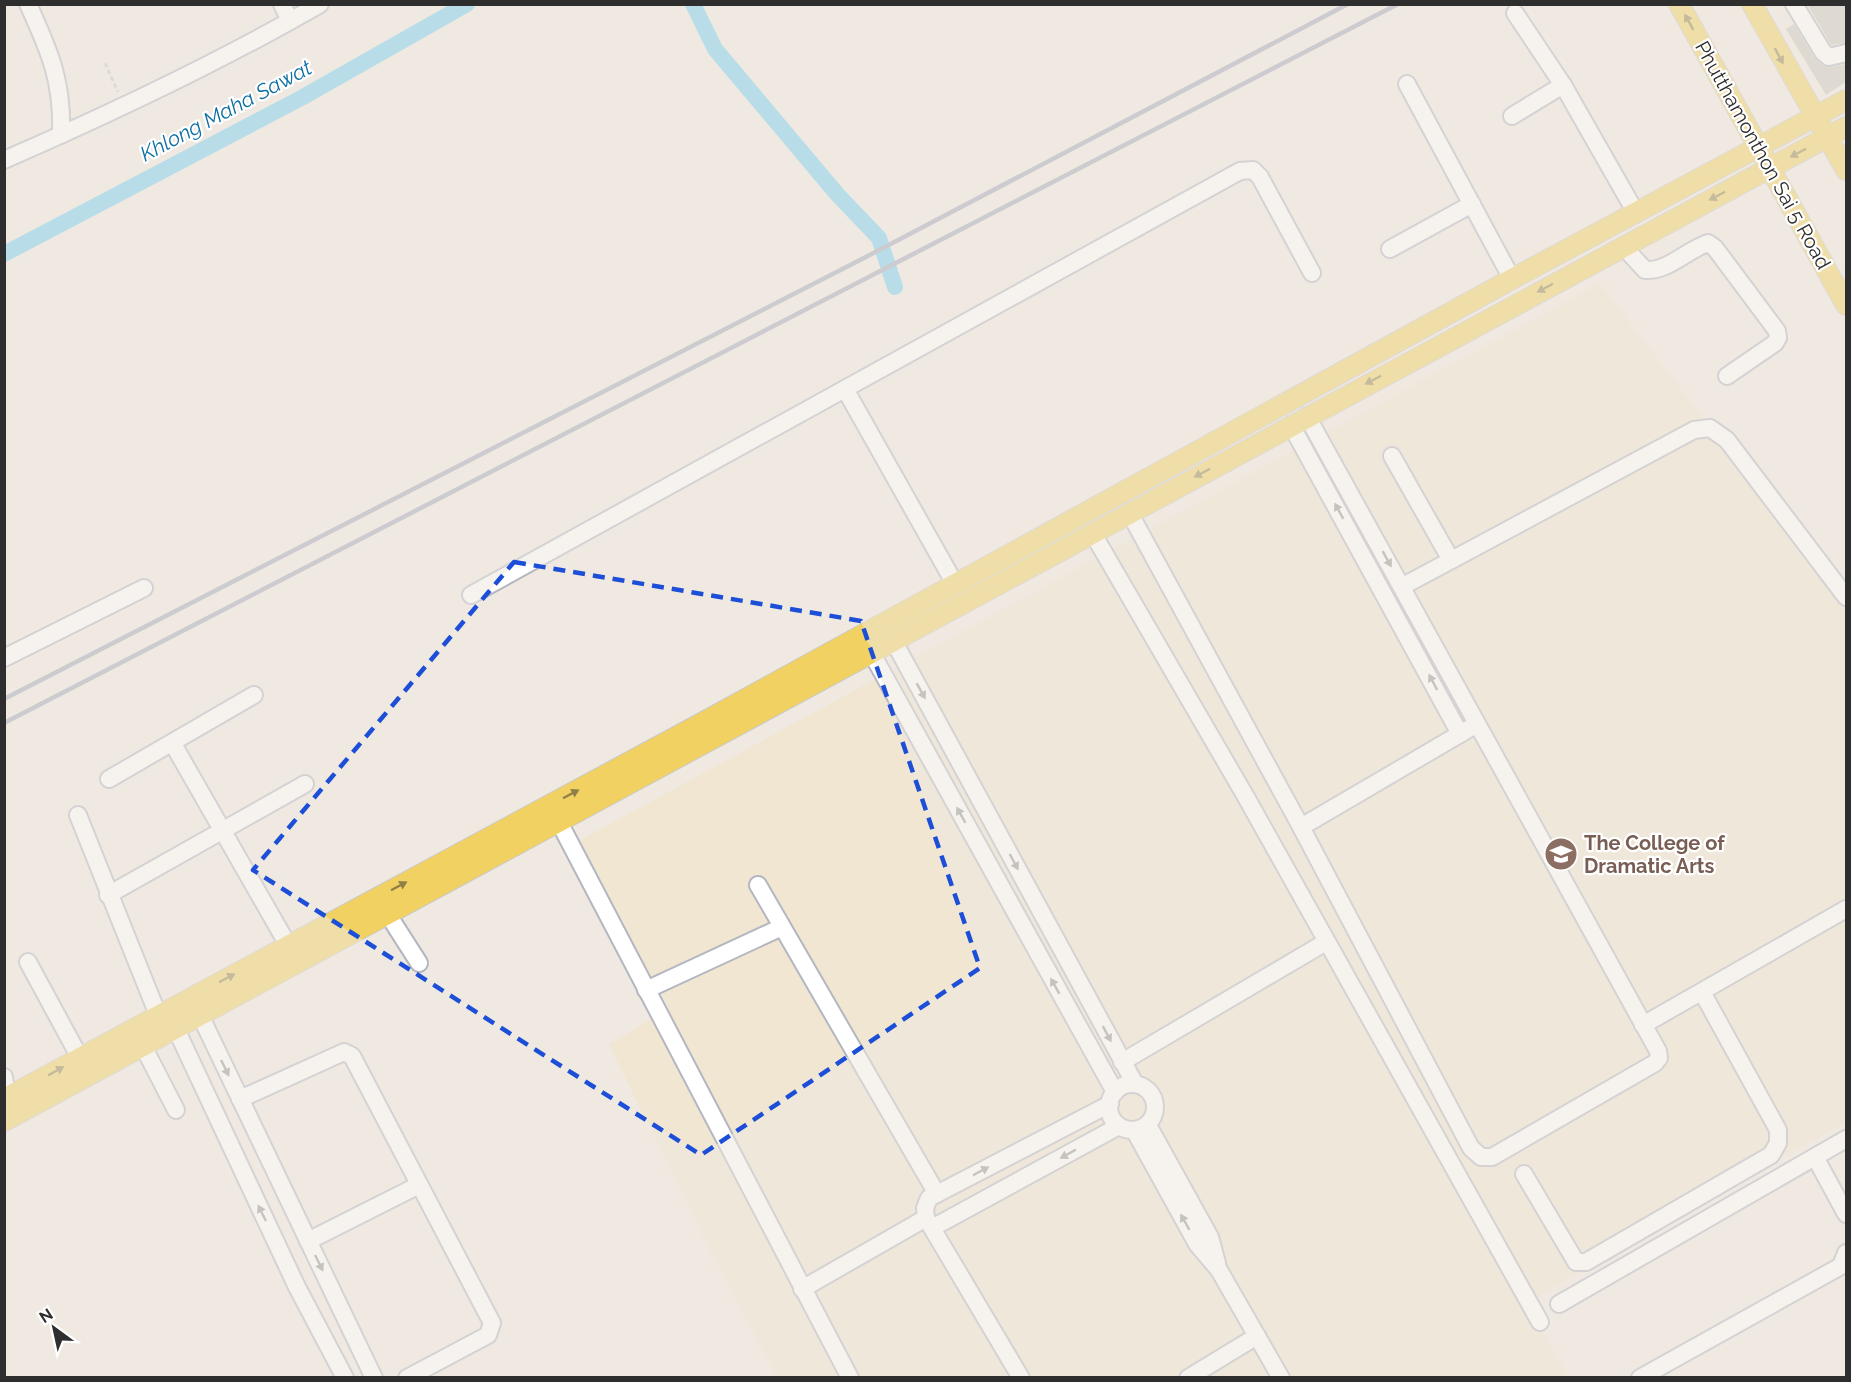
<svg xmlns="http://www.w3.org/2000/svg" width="1851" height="1382" font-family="Raleway,sans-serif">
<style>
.education{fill:#f0e6d1}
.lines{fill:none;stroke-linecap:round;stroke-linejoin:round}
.canal{stroke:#75cff0;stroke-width:16}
.building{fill:#cbc7bf}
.minor-casing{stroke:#b4b7c1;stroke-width:20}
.major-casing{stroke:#c9c9c9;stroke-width:22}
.path{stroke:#c9c9c9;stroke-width:3;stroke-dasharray:4.5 3;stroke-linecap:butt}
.minor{stroke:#fff;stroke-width:16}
.major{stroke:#f2d163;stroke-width:20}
.rail{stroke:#a3a6b8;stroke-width:4.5}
.oneway{fill:#908048}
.oneway2{fill:#969696}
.marked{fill:none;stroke:#1d4ed8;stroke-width:4.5;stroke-dasharray:12 8;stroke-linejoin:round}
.labels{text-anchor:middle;stroke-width:4.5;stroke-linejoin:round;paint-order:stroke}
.street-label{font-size:20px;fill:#2e2e2e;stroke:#fff}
.education-label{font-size:20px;font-weight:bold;fill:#785e54;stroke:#fff;text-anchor:start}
.water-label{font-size:21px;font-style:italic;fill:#0d6fa3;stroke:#fff}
</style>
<rect width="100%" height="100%" fill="#efe9e1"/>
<polygon class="education" points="1600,283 1695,407 1846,585 1846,1122 1527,1303 1569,1377 777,1377 709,1249 609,1044 669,1009 579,841"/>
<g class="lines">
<g class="canal">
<polyline points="693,4 715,49 837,194 879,238 895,287"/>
<polyline points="4,254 303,97 467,4"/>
</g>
</g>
<g class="building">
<polygon points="1807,4 1846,4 1846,43 1831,45"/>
<polygon points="1794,24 1814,57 1822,65 1831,67 1846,64 1846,82 1826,95 1786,29"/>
</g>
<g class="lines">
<g class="minor-casing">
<g id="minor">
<path d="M28,4c22,48 35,78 33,131"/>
<polyline points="282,4 290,21"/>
<polyline points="1794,4 1823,52 1829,57 1846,53"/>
<polyline points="1515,13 1563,85 1636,213"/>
<polyline points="1407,84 1512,279"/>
<polyline points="1512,116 1563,85"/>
<path d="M4,160c108,-47 214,-97 316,-156"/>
<path d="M1623,246l22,24c22,2 42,-20 63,-27l7,5 62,83 1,7 -3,5 -48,33"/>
<polyline points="1390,249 1472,204"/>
<polyline points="845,389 955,584"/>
<polyline points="1307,416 1658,1051 1659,1058 1655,1063 1492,1157 1481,1157 1471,1148 1301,827 1477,724"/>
<polyline points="1291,425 1460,734"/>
<polyline points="1392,456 1451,560"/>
<polyline points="1129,512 1301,827"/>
<polyline points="1092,532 1246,797 1540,1322"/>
<polyline points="1403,586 1694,430 1710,428 1727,440 1846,597"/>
<polyline points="471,595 1240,171 1253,170 1260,177 1312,273"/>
<polyline points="893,640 1135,1084"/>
<polyline points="871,652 1115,1092"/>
<polyline points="4,658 144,588"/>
<polyline points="173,744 288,945"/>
<polyline points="109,779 254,695"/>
<polyline points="78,815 158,1015"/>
<polyline points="559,822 850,1378"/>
<polyline points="758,885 937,1194"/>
<polyline points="108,895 305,784"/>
<polyline points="387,913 419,963"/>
<polyline points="28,962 80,1058"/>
<polyline points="646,990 782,927"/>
<polyline points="200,1015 374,1378"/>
<polyline points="1643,1025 1846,909"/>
<polyline points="176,1029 297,1287 345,1378"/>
<polyline points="143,1046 176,1110"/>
<polyline points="1122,1062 1326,942"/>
<polyline points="4,1077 7,1098"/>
<circle cx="1132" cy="1107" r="23"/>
<polyline points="240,1099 344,1052 352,1056 492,1323 488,1335 407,1378"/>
<polyline points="1148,1125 1210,1237 1217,1263"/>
<polyline points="1134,1130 1197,1244 1219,1270 1281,1378"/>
<polyline points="1815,1157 1846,1214"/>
<polyline points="1524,1174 1576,1262 1586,1262 1771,1155 1778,1143 1778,1130 1702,992"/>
<polyline points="932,1228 1119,1126"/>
<polyline points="308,1241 419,1185"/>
<polyline points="802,1289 926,1218"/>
<polyline points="1559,1304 1846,1139"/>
<polyline points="1021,1378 926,1218 925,1208 929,1198 1110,1104"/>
<polyline points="1188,1378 1257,1336"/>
<polyline points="1640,1378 1841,1266 1846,1253"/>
</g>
</g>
<g class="major-casing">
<g id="major">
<polyline points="1679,4 1846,305"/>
<polyline points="1752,4 1846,170"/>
<polyline points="4,1099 700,724 1512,279 1846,100"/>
<polyline points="4,1121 1846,127"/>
</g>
</g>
<polyline class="path" points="105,63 118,92"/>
<use href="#minor" class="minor"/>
<use href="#major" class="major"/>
<g class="rail">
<polyline points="4,699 862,259 1348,4"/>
<polyline points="4,723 1398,4"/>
</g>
</g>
<defs><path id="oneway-solid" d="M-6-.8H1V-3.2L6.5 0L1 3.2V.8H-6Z" transform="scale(1.5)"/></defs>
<g class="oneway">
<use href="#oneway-solid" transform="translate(1689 22) rotate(-119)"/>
<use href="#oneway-solid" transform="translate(1779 56) rotate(62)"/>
<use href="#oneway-solid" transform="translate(1798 153) rotate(152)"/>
<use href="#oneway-solid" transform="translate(1717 196) rotate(152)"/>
<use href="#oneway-solid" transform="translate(1545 288) rotate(152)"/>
<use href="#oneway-solid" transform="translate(1373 380) rotate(152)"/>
<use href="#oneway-solid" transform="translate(1202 473) rotate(152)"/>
<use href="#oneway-solid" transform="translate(571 794) rotate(-28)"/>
<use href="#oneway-solid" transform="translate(399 886) rotate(-28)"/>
<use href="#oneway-solid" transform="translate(227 978) rotate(-28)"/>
<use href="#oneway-solid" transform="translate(56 1071) rotate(-29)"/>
</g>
<g class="oneway2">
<use href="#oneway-solid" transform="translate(1339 511) rotate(-119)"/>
<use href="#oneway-solid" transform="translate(1387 559) rotate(61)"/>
<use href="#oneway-solid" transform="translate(1433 682) rotate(-118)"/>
<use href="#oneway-solid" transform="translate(921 691) rotate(61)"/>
<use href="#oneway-solid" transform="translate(961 815) rotate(-119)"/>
<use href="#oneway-solid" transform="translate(1014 862) rotate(62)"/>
<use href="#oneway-solid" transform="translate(1055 986) rotate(-119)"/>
<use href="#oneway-solid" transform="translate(1107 1034) rotate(62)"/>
<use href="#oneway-solid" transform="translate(225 1068) rotate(64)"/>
<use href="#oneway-solid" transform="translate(1068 1154) rotate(151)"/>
<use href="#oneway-solid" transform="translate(981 1171) rotate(-28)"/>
<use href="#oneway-solid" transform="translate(262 1213) rotate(-116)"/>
<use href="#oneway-solid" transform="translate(1185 1222) rotate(-119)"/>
<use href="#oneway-solid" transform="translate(319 1263) rotate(64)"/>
</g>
<path d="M0 0H1851V1382H0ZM514,562l347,59 119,347 -279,187 -448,-285z" fill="#efe9e1" fill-opacity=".55" fill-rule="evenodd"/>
<path class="marked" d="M514,562l347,59 119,347 -279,187 -448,-285z"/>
<defs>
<g id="university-disc" transform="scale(1.725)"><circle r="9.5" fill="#8d6e63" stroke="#fff"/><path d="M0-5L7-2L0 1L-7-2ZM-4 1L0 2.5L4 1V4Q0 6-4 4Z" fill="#fff"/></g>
</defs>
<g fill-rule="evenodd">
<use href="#university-disc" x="1561" y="854"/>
</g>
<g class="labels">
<g class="street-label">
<text transform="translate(1763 155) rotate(61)" y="7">Phutthamonthon Sai 5 Road</text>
</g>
<g class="education-label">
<text x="1584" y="850">The College of<tspan x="1584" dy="23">Dramatic Arts</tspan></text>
</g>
<g class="water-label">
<text transform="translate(226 111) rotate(-28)" y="7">Khlong Maha Sawat</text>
</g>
</g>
<rect width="1851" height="1382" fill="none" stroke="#2e2e2e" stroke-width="12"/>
<g transform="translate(54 1328) rotate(327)" stroke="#ffffff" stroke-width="4.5" paint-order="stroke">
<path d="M0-4.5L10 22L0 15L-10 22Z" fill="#2e2e2e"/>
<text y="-9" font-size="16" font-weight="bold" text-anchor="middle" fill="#2e2e2e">N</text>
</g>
</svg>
